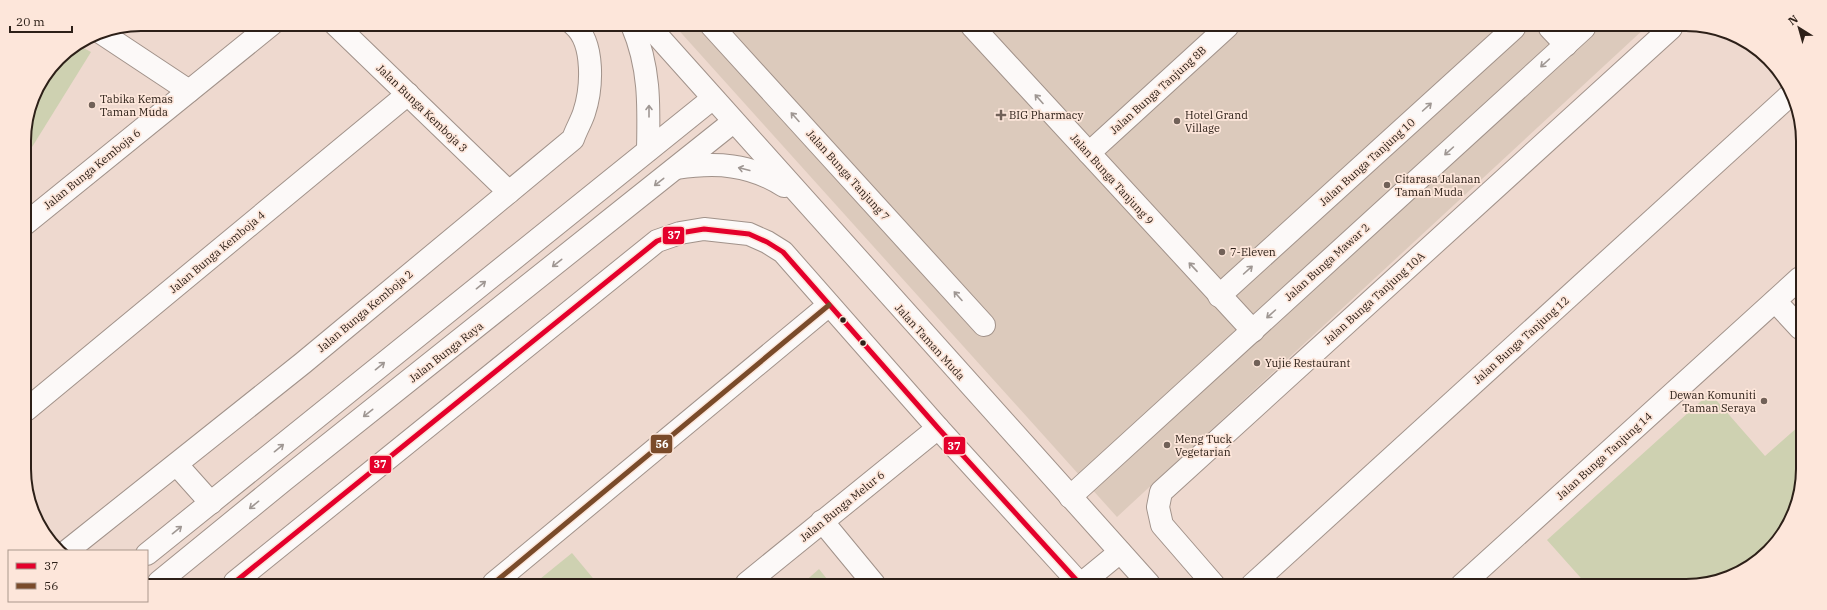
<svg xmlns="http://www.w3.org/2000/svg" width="1827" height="610" font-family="'IBM Plex Serif',serif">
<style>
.commercial{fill:#dccabc}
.green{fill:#ced1b1}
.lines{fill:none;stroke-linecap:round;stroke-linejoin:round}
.minor-casing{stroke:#a1928a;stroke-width:24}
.tertiary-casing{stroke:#a1928a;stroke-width:24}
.minor{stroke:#fcf9f8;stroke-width:22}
.tertiary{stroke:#fcf9f8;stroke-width:22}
.bus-1-casing{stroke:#fde6da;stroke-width:8}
.bus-2-casing{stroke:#fde6da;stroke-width:8}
.bus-1{stroke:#e4002b;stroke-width:5}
.bus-2{stroke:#7a4b2a;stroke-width:5}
.oneway{stroke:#9f9793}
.poi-dot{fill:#716158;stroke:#fde6da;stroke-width:1.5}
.bus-dot{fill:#2d2018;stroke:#fde6da;stroke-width:1.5}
.labels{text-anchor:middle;stroke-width:3.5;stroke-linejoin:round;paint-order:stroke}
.street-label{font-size:11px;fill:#2d2018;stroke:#fde6da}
.poi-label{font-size:11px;fill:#2d2018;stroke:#fde6da;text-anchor:start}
.rim{fill:none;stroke:#2d2018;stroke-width:2}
.line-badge{stroke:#fde6da;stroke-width:1.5}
.badge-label{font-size:11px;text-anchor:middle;font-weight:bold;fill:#fff}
</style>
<rect width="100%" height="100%" fill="#eed9cf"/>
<polygon class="commercial" points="674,25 1645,28 1117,517"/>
<g class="green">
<polygon points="78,45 91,52 24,160 24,133 33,96 58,58"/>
<polygon points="1710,393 1765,456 1799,426 1799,500 1783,534 1758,562 1724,580 1694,586 1588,586 1547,540"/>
<polygon points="572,553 597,583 535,583"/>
<polygon points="819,569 831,584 802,584"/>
</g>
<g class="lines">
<g class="minor-casing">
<g id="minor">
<polyline points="335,24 509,192"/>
<polyline points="711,25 984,325"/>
<polyline points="972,26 1253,331"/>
<polyline points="1550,28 1566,45"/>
<polyline points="100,32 189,91"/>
<polyline points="1089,153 1227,27"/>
<polyline points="25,224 272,24"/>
<polyline points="1219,296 1514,28"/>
<polyline points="1775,301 1800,328"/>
<polyline points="26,410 408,94"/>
<polyline points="177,465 211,503"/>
<polyline points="1070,497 1584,28"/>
<polyline points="822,521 874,584"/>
<path d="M67,551l236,-188 270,-224c3,-9 8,-17 11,-26 8,-24 11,-70 -10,-88"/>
<polyline points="235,582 657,241 680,233 704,229 749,234 767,242 783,252 938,428 1080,584"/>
<polyline points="494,583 829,305"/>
<polyline points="747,583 938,428"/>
<polyline points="1081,584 1120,552"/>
<polyline points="1214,585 1162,525 1158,507 1161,492 1671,28"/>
<polyline points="1252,585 1790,95"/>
<polyline points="1462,585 1800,278"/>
</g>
</g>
<g class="tertiary-casing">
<g id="tertiary">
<path d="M632,25c18,42 17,80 16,125"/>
<polyline points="648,25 1149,584"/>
<path d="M677,168c39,-6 73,-4 107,18"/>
<polyline points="147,554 712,99"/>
<polyline points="159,582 284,480 733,122"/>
</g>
</g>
<use href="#minor" class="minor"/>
<use href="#tertiary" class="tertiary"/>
<g class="bus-1-casing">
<polyline id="bus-1" points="235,582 657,241 680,233 704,229 749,234 767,242 783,252 938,428 1080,584"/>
</g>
<g class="bus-2-casing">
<polyline id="bus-2" points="494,583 829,305"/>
</g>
<use href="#bus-1" class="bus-1"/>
<use href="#bus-2" class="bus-2"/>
</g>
<defs><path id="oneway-shaft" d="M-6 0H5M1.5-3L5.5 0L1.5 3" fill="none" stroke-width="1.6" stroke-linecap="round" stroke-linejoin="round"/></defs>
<g class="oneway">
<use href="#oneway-shaft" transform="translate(1545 63) rotate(138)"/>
<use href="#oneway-shaft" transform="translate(1039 99) rotate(-132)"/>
<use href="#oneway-shaft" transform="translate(1427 107) rotate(-42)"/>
<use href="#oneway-shaft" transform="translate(649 111) rotate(-90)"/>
<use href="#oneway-shaft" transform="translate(795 117) rotate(-132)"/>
<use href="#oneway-shaft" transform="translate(1449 151) rotate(138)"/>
<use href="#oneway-shaft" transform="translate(744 169) rotate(-166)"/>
<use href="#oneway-shaft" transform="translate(659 182) rotate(142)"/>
<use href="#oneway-shaft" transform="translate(557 263) rotate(142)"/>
<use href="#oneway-shaft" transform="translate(1193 267) rotate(-133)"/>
<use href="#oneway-shaft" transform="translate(1248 270) rotate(-42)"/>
<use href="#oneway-shaft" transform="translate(481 285) rotate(-39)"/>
<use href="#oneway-shaft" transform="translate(958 296) rotate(-132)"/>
<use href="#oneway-shaft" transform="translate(1271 314) rotate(138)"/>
<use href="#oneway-shaft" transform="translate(380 366) rotate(-39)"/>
<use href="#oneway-shaft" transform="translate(368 413) rotate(142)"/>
<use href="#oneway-shaft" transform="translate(279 448) rotate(-39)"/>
<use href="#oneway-shaft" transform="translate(254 505) rotate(141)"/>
<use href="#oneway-shaft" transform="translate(177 530) rotate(-39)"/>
</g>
<g class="poi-dot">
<circle cx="92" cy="105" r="4"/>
<path d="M999 109h4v4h4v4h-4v4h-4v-4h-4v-4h4z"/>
<circle cx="1177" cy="121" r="4"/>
<circle cx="1387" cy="185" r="4"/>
<circle cx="1222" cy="252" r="4"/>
<circle cx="1257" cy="363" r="4"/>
<circle cx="1764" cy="401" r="4"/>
<circle cx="1167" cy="445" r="4"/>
</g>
<g class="bus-dot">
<circle cx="843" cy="320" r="3.5"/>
<circle cx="863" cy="343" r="3.5"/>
</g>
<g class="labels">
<g class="street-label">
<text transform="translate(1158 90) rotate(-42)" y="4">Jalan Bunga Tanjung 8B</text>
<text transform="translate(422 108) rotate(44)" y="4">Jalan Bunga Kemboja 3</text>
<text transform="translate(1367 162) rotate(-42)" y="4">Jalan Bunga Tanjung 10</text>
<text transform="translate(92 169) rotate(-39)" y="4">Jalan Bunga Kemboja 6</text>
<text transform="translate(848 175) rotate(48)" y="4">Jalan Bunga Tanjung 7</text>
<text transform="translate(1112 179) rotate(48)" y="4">Jalan Bunga Tanjung 9</text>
<text transform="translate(217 252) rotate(-40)" y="4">Jalan Bunga Kemboja 4</text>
<text transform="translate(1327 262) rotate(-42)" y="4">Jalan Bunga Mawar 2</text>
<text transform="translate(1374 298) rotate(-42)" y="4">Jalan Bunga Tanjung 10A</text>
<text transform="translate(365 311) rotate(-40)" y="4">Jalan Bunga Kemboja 2</text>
<text transform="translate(1521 340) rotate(-42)" y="4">Jalan Bunga Tanjung 12</text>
<text transform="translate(930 342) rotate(48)" y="4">Jalan Taman Muda</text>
<text transform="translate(446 352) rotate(-38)" y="4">Jalan Bunga Raya</text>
<text transform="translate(1604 456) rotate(-42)" y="4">Jalan Bunga Tanjung 14</text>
<text transform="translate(842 506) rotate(-39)" y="4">Jalan Bunga Melur 6</text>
</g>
<g class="poi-label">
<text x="100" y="103">Tabika Kemas<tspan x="100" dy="13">Taman Muda</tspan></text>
<text x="1009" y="119">BIG Pharmacy</text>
<text x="1185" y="119">Hotel Grand<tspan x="1185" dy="13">Village</tspan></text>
<text x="1395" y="183">Citarasa Jalanan<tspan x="1395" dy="13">Taman Muda</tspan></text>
<text x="1230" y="256">7-Eleven</text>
<text x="1265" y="367">Yujie Restaurant</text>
<text x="1756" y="399" text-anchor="end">Dewan Komuniti<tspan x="1756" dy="13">Taman Seraya</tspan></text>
<text x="1175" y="443">Meng Tuck<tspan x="1175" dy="13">Vegetarian</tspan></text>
</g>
</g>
<path d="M0 0H1827V610H0ZM141 31H1686A110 110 0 0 1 1796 141V469A110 110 0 0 1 1686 579H141A110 110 0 0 1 31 469V141A110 110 0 0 1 141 31Z" fill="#fde6da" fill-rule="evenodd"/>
<path class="rim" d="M141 31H1686A110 110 0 0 1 1796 141V469A110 110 0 0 1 1686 579H141A110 110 0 0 1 31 469V141A110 110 0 0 1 141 31Z"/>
<g class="line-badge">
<rect x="662" y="226" width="23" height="19" rx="4" fill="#e4002b"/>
<rect x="650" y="434" width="23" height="20" rx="4" fill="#7a4b2a"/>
<rect x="943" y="436" width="23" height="19" rx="4" fill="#e4002b"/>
<rect x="369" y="455" width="23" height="19" rx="4" fill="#e4002b"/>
</g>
<g class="badge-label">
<text x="674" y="239">37</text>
<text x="662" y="448">56</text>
<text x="954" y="450">37</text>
<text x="380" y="468">37</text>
</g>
<rect x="8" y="550" width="140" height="52" fill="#fde6da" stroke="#aa978c"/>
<rect x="16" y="563" width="20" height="6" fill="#e4002b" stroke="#aa978c"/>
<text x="44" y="570" font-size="12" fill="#2d2018">37</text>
<rect x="16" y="583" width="20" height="6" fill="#7a4b2a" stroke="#aa978c"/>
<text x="44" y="590" font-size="12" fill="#2d2018">56</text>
<g transform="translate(1799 28) rotate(323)" stroke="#fde6da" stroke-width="3" paint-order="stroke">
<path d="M0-3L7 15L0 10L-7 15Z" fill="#2d2018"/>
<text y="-6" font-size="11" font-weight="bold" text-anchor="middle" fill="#2d2018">N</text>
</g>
<path d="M10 26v6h62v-6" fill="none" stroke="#2d2018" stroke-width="2"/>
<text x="16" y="26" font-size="12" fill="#2d2018" stroke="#fde6da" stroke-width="3" paint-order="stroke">20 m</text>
</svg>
